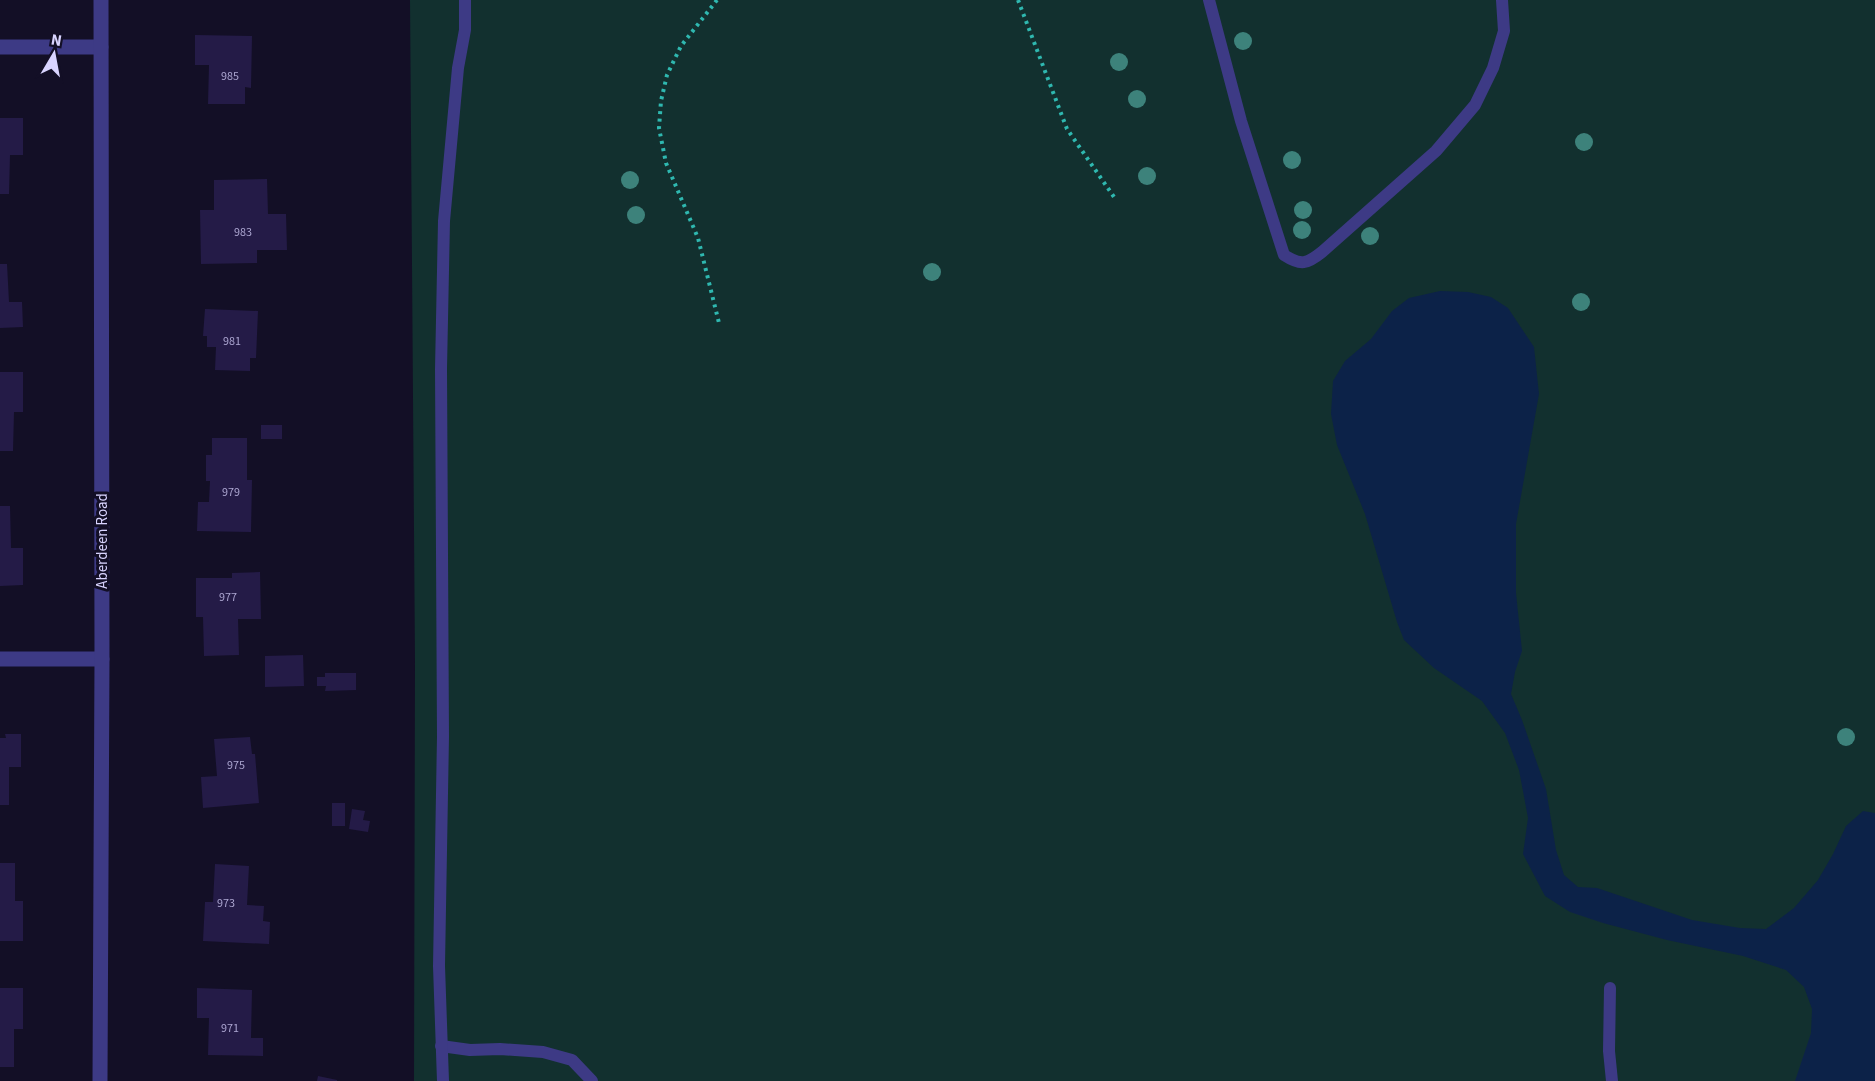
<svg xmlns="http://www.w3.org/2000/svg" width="1875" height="1081" font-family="'Source Sans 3',sans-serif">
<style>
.green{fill:#12302f}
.water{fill:#0c2248}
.building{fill:#241b47}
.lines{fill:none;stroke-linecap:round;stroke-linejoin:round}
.path{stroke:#2fb8b0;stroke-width:4;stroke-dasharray:3 4.5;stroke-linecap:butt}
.service{stroke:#3d3a85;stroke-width:12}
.minor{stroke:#3d3a85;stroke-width:15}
.tree{fill:#3d827b}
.labels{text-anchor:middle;stroke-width:6;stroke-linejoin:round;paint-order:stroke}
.number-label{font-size:12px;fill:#aca6d1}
.street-label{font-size:15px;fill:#d9d4ff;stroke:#130f26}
</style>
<rect width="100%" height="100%" fill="#130f26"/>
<polygon class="green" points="410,0 1875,0 1875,1081 414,1081 415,663"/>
<polygon class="water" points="1440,291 1468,292 1491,297 1508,308 1534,347 1539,394 1516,524 1516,593 1522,651 1515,672 1511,694 1522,720 1546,789 1556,850 1564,875 1578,887 1597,888 1692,920 1740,928 1766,929 1794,908 1818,880 1833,854 1846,826 1863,811 1875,813 1875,1081 1795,1081 1811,1033 1812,1009 1804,987 1786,970 1743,956 1667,940 1603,923 1570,912 1545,896 1523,854 1528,818 1519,770 1505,733 1482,701 1434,668 1404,640 1397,622 1365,514 1337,445 1331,414 1333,381 1345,361 1371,339 1392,311 1409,298"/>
<g class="building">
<polygon points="195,35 252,36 251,88 245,87 245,104 208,104 209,65 195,65"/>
<polygon points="0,118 23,118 23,155 10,155 9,194 0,194"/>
<polygon points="267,179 268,214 286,214 287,250 257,250 257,263 201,264 200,210 214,210 214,180"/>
<polygon points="0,264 7,264 9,302 22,302 23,327 0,328"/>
<polygon points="205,309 258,311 256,358 250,358 250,371 215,370 216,347 207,347 207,336 203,336"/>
<polygon points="0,372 23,372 23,412 14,412 13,451 0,451"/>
<rect x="261" y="425" width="21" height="14"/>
<polygon points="212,438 247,438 247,480 252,480 251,532 197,531 198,502 209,502 210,481 206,481 206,455 212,455"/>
<polygon points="0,506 10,506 11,548 23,548 23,585 0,586"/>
<polygon points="260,572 261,619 238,619 239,655 204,656 203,617 196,617 196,578 232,578 232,573"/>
<polygon points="303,655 304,686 265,687 265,656"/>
<polygon points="325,673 356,673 356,690 325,691 326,686 317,686 317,677 325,677"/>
<polygon points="5,734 21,734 21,767 9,767 9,805 0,805 0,738 6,738"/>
<polygon points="250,737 252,754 255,754 259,803 203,808 201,777 217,776 214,739"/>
<rect x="332" y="803" width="13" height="23"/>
<polygon points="352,809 365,811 363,820 370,821 368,832 349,829"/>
<polygon points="0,863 15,863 15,901 23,901 23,941 0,941"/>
<polygon points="215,864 249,866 247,905 264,906 263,921 270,922 269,944 203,941 205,902 213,902"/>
<polygon points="0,988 23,988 23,1029 14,1029 14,1067 0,1067"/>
<polygon points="197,988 252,990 251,1038 263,1038 263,1056 208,1055 209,1018 197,1018"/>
<polygon points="318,1076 337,1080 337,1081 317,1081"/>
</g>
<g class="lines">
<g class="path">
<polyline points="717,0 681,46 667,75 661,101 659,128 666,163 698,238 719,323"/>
<polyline points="1018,0 1067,129 1114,197"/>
</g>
<g class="service">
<path d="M1209,0l32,121 43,134c17,11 23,9 38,-3l114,-101 39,-46 18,-37 11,-37 -2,-31"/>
<polyline points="1610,988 1609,1051 1612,1081"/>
<polyline points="441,1046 470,1050 500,1049 543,1052 572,1060 592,1081"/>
<polyline points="443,1081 439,966 443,736 441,369 444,221 458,68 465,30 465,0"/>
</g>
<g class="minor">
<polyline points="0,47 101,47"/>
<polyline points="0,659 102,659"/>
<polyline points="100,1081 102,659 101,0"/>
</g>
</g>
<g class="tree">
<circle cx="1243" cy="41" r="9"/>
<circle cx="1119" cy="62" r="9"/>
<circle cx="1137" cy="99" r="9"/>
<circle cx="1584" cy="142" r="9"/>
<circle cx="1292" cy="160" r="9"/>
<circle cx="1147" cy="176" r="9"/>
<circle cx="630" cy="180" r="9"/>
<circle cx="1303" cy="210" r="9"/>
<circle cx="636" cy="215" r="9"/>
<circle cx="1302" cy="230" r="9"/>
<circle cx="1370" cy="236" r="9"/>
<circle cx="932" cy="272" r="9"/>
<circle cx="1581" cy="302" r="9"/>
<circle cx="1846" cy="737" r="9"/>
</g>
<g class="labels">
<g class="number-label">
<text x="230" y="80">985</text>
<text x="243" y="236">983</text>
<text x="232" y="345">981</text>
<text x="231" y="496">979</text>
<text x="228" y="601">977</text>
<text x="236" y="769">975</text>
<text x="226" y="907">973</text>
<text x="230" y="1032">971</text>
</g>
<g class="street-label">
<text transform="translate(102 541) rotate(-90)" y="5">Aberdeen Road</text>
</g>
</g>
<g transform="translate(54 54) rotate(10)" stroke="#130f26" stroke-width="4.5" paint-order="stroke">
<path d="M0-4.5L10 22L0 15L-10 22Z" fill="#d9d4ff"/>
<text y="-9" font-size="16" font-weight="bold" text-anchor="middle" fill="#d9d4ff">N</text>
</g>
</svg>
